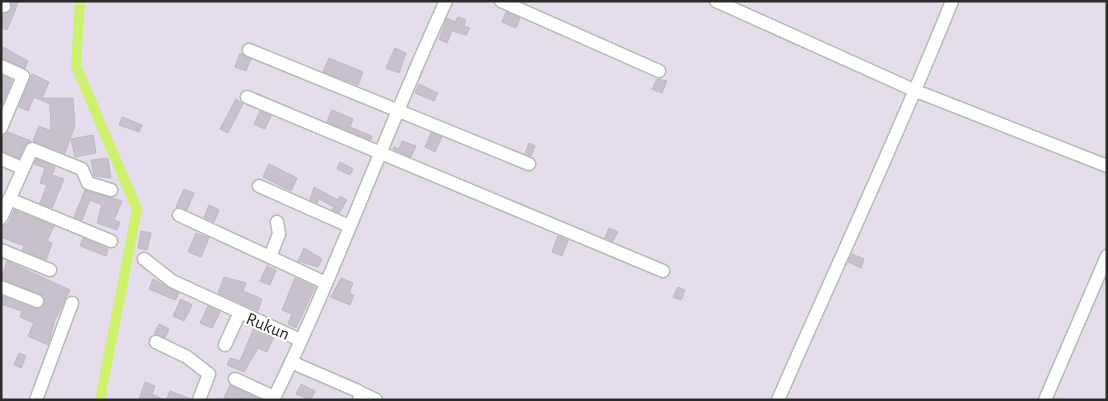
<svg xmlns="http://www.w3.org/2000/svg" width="1108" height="401" font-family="'Alegreya Sans',sans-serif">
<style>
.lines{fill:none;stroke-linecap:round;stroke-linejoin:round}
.canal{stroke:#cdf06d;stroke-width:10}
.building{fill:#c9c0ce;stroke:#c1b5c8}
.minor-casing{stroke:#b2beb0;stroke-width:15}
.minor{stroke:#fff;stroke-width:12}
.labels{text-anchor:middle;stroke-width:4;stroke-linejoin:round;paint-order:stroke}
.street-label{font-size:18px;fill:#2a2a2a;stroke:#fff}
</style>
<rect width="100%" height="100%" fill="#e5dcec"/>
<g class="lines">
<polyline class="canal" points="80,1 76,66 137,209 100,400"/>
</g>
<g class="building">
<polygon points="10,1 19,1 7,30 1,28 1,14 10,12 12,8"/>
<polygon points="506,12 520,18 516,28 502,22"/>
<polygon points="458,17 466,20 464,26 470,28 466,35 452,31 447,43 439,39 447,18 455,22"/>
<polygon points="1,46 28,61 25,68 1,58"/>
<polygon points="395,48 406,53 399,73 386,68"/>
<polygon points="240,53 251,59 246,71 235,67"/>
<polygon points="329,58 363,72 358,85 323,72"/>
<polygon points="32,74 49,82 42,98 73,98 75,125 65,153 33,141 39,126 51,131 50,104 34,97 28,111 19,107"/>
<polygon points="1,75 12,80 1,107"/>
<polygon points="657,79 667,81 662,93 652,89"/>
<polygon points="419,84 438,93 434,101 415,93"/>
<polygon points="236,99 243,104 228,133 220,129"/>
<polygon points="332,110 353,119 350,127 372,136 371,140 327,122"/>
<polygon points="260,111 271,116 265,129 254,124"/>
<polygon points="122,117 142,125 139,132 119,125"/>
<polygon points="8,132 31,141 25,145 19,158 1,151 1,136"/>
<polygon points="431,133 442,137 435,152 425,147"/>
<polygon points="93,135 96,153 75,157 71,139"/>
<polygon points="402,141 416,146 411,157 393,149 394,147 399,149"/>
<polygon points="529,143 535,146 531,156 525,153"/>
<polygon points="108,158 111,178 94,176 91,160"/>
<polygon points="36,159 55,167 52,175 64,179 52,208 40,203 47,185 40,183 45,168 34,164"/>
<polygon points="340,162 353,169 350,175 337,169"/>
<polygon points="269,164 297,178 291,191 263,177"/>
<polygon points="314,187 338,200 340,196 347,200 339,213 332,210 334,207 319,199 317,203 310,200"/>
<polygon points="184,189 194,193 187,210 176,207"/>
<polygon points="85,190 122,201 114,220 120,222 117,230 97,223 102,205 90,200 82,220 74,217"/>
<polygon points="209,205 219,210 214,222 204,217"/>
<polygon points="14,210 54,226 47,241 52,243 46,260 22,250 24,246 1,237 1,226 8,224"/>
<polygon points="609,228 618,232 613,241 605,238"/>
<polygon points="141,231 151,233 147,250 138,248"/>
<polygon points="196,233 209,238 201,257 188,252"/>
<polygon points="558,236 568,240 562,256 552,252"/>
<polygon points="83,238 108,249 106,256 80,246"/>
<polygon points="304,248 322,259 318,267 298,261"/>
<polygon points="852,254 864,259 861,268 848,262"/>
<polygon points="7,261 70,290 55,320 48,345 28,336 34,323 20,317 22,311 1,304 1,296 35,309 42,308 45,303 44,296 40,294 1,279"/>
<polygon points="267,266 276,270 270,285 260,281"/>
<polygon points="224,277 246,283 243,291 262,299 258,311 218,293"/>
<polygon points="295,278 315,287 296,328 288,324 292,314 282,310"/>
<polygon points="341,278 353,283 349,293 354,295 350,305 331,297"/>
<polygon points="153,279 179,293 175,300 149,289"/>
<polygon points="678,287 685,290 681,300 673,297"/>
<polygon points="181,299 192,305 184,321 173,316"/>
<polygon points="208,306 220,312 212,328 200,323"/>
<polygon points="159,324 169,329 165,338 154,334"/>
<polygon points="254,328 274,337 267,352 258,348 244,372 227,365 230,358 240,361"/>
<polygon points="19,353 26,356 21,368 14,365"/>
<polygon points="145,382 155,386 152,394 164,400 139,400"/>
<polygon points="301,384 315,391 311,400 296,394"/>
<polygon points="230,385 232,386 261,400 223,400"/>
<polygon points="170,391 191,399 191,400 166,400"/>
</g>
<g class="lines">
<g class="minor-casing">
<g id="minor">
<polyline points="501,1 659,71"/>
<polyline points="716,1 916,91 1107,166"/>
<polyline points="1,5 4,6"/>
<polyline points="249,50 529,164"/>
<polyline points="1,66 23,76 1,128"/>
<polyline points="247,97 663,271"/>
<polyline points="1,159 22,168"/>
<polyline points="259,186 349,226"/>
<polyline points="9,199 111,241"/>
<polyline points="179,215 326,283"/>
<polyline points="1,218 32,149 82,169 88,183 111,190"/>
<polyline points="1,250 50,270"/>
<polyline points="270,257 279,234 277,222"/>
<polyline points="144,259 172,281 240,312"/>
<polyline points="1,287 37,301"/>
<polyline points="156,342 187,357 209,374 199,400"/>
<polyline points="225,345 240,312 300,340"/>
<polyline points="291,362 358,391 361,393 359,400"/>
<polyline points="235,379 274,397"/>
<polyline points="361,393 376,400"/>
<polyline points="36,400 72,303"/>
<path d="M273,400c64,-130 112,-268 173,-399"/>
<path d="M778,400c58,-133 120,-264 174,-399"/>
<polyline points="1045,400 1107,256"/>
</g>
</g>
<use href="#minor" class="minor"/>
</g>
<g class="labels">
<g class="street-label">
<text transform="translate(268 326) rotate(23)" y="6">Rukun</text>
</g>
</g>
<rect width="1108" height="401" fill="none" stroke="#2a2a2a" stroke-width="5"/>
</svg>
